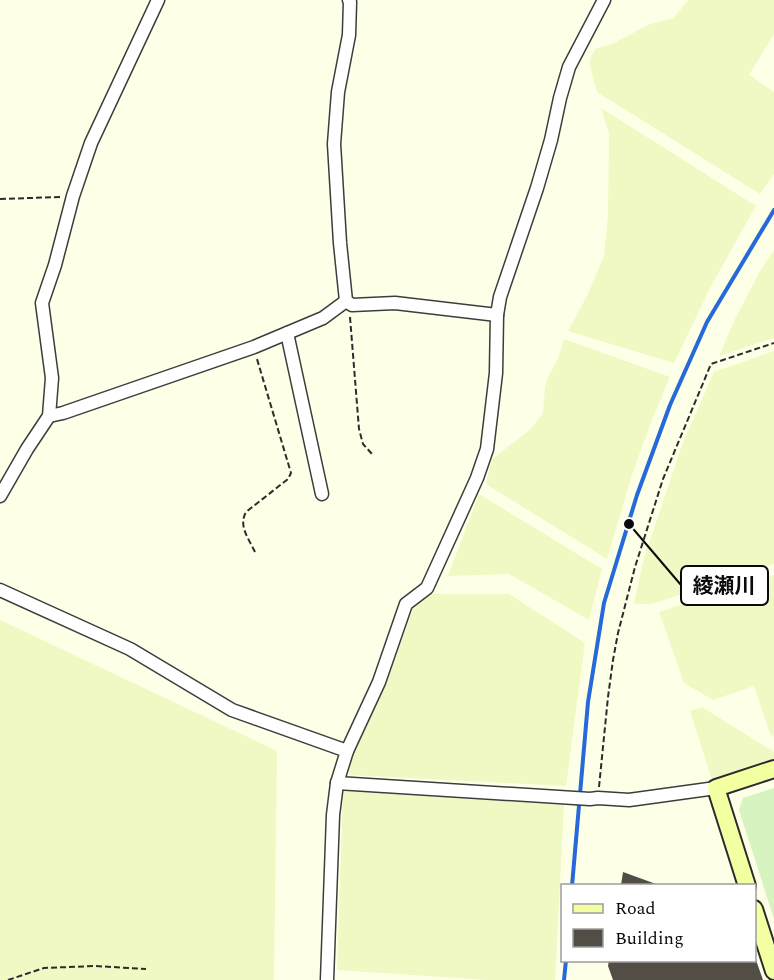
<svg xmlns="http://www.w3.org/2000/svg" width="774" height="980" font-family="Spectral,'Noto Sans JP',serif">
<style>
.farmland{fill:#f0f8c4}
.pitch{fill:#d6f3c0}
.lines{fill:none;stroke-linecap:round;stroke-linejoin:round}
.stream{stroke:#2569da;stroke-width:4}
.building{fill:#534e45}
.street-casing{stroke:#3d3d3d;stroke-width:15}
.secondary-casing{stroke:#2c2c2c;stroke-width:20}
.path{stroke:#2c2c2c;stroke-width:2;stroke-dasharray:6 3;stroke-linecap:butt}
.street{stroke:#fff;stroke-width:12}
.secondary{stroke:#f4ffa2;stroke-width:16}
.leader{fill:none;stroke:#0a0a0a;stroke-width:2}
.callout-dot{fill:#0a0a0a;stroke:#fff;stroke-width:2}
.callout{fill:#fff;stroke:#0a0a0a;stroke-width:2}
.callout-label{font-size:21px;text-anchor:middle;font-weight:bold;fill:#0a0a0a}
</style>
<rect width="100%" height="100%" fill="#feffe7"/>
<g class="farmland">
<polygon points="688,0 774,0 774,34 749,75 774,92 774,174 760,194 597,92 589,62 595,49 612,44 650,24 674,18"/>
<polygon points="601,108 756,206 711,286 674,363 568,331 587,296 604,256 608,216 609,134"/>
<polygon points="774,250 774,338 719,356 735,319 760,271"/>
<polygon points="564,339 670,377 650,425 632,475 607,559 486,484 492,459 531,429 543,413 545,387 548,377 558,359"/>
<polygon points="774,351 774,564 652,604 634,604 644,558 682,445 714,372"/>
<polygon points="479,494 602,569 589,620 509,574 448,576"/>
<polygon points="774,575 774,737 770,734 754,686 713,700 684,683 659,612"/>
<polygon points="433,594 509,594 585,643 566,786 349,775 352,750 386,685 413,609 425,597"/>
<polygon points="0,620 277,751 274,980 0,980"/>
<polygon points="702,707 774,752 774,760 712,780 690,711"/>
<polygon points="343,791 564,805 555,980 487,980 337,970"/>
</g>
<polygon class="pitch" points="774,788 774,919 739,810 743,798"/>
<g class="lines">
<g class="stream">
<polyline points="572,886 588,702 604,603 637,495 670,405 707,322 774,210"/>
<polyline points="564,980 566,960"/>
</g>
</g>
<g class="building">
<polygon points="623,872 656,884 656,885 621,885"/>
<polygon points="609,960 756,960 763,980 613,980 608,966"/>
</g>
<g class="lines">
<g class="street-casing">
<g id="street">
<polyline points="349,0 350,2 349,35 338,92 334,144 340,243 346,301 352,305 395,303 497,315"/>
<polyline points="287,333 322,494"/>
<polyline points="49,416 63,413 254,347 323,318 346,301"/>
<polyline points="0,496 27,449 49,416 52,378 42,303 55,265 73,196 91,143 158,0"/>
<polyline points="0,590 130,649 232,710 347,751 337,783 333,815 327,980"/>
<polyline points="347,751 379,682 406,604 427,588 477,478 487,449 496,373 497,315 500,297 537,188 551,140 560,98 569,67 604,0"/>
<polyline points="337,783 590,799 598,798 629,800 716,788"/>
</g>
</g>
<g class="secondary-casing">
<g id="secondary">
<polyline points="747,886 716,788 774,769"/>
<polyline points="754,909 774,971"/>
</g>
</g>
<g class="path">
<polyline points="0,199 61,197"/>
<polyline points="350,317 359,429 363,444 372,454"/>
<path d="M255,552c-6,-13 -17,-26 -9,-40l42,-33 3,-6 -34,-114"/>
<polyline points="599,787 608,697 613,660 618,633 635,567 663,479 711,364 774,343"/>
<polyline points="8,980 44,968 95,966 146,969"/>
</g>
<use href="#street" class="street"/>
<use href="#secondary" class="secondary"/>
</g>
<path class="leader" d="M629 524L681 585"/>
<circle class="callout-dot" cx="629" cy="524" r="6"/>
<rect class="callout" x="681" y="566" width="87" height="39" rx="6"/>
<g class="callout-label">
<text x="724" y="593">綾瀬川</text>
</g>
<rect x="561" y="884" width="195" height="78" fill="#ffffff" stroke="#9d9d9d" stroke-width="1.5"/>
<rect x="573" y="904" width="30" height="9" fill="#f4ffa2" stroke="#9d9d9d" stroke-width="1.5"/>
<text x="615" y="914" font-size="18" fill="#0a0a0a">Road</text>
<rect x="573" y="929" width="30" height="18" fill="#534e45" stroke="#9d9d9d" stroke-width="1.5"/>
<text x="615" y="944" font-size="18" fill="#0a0a0a">Building</text>
</svg>
